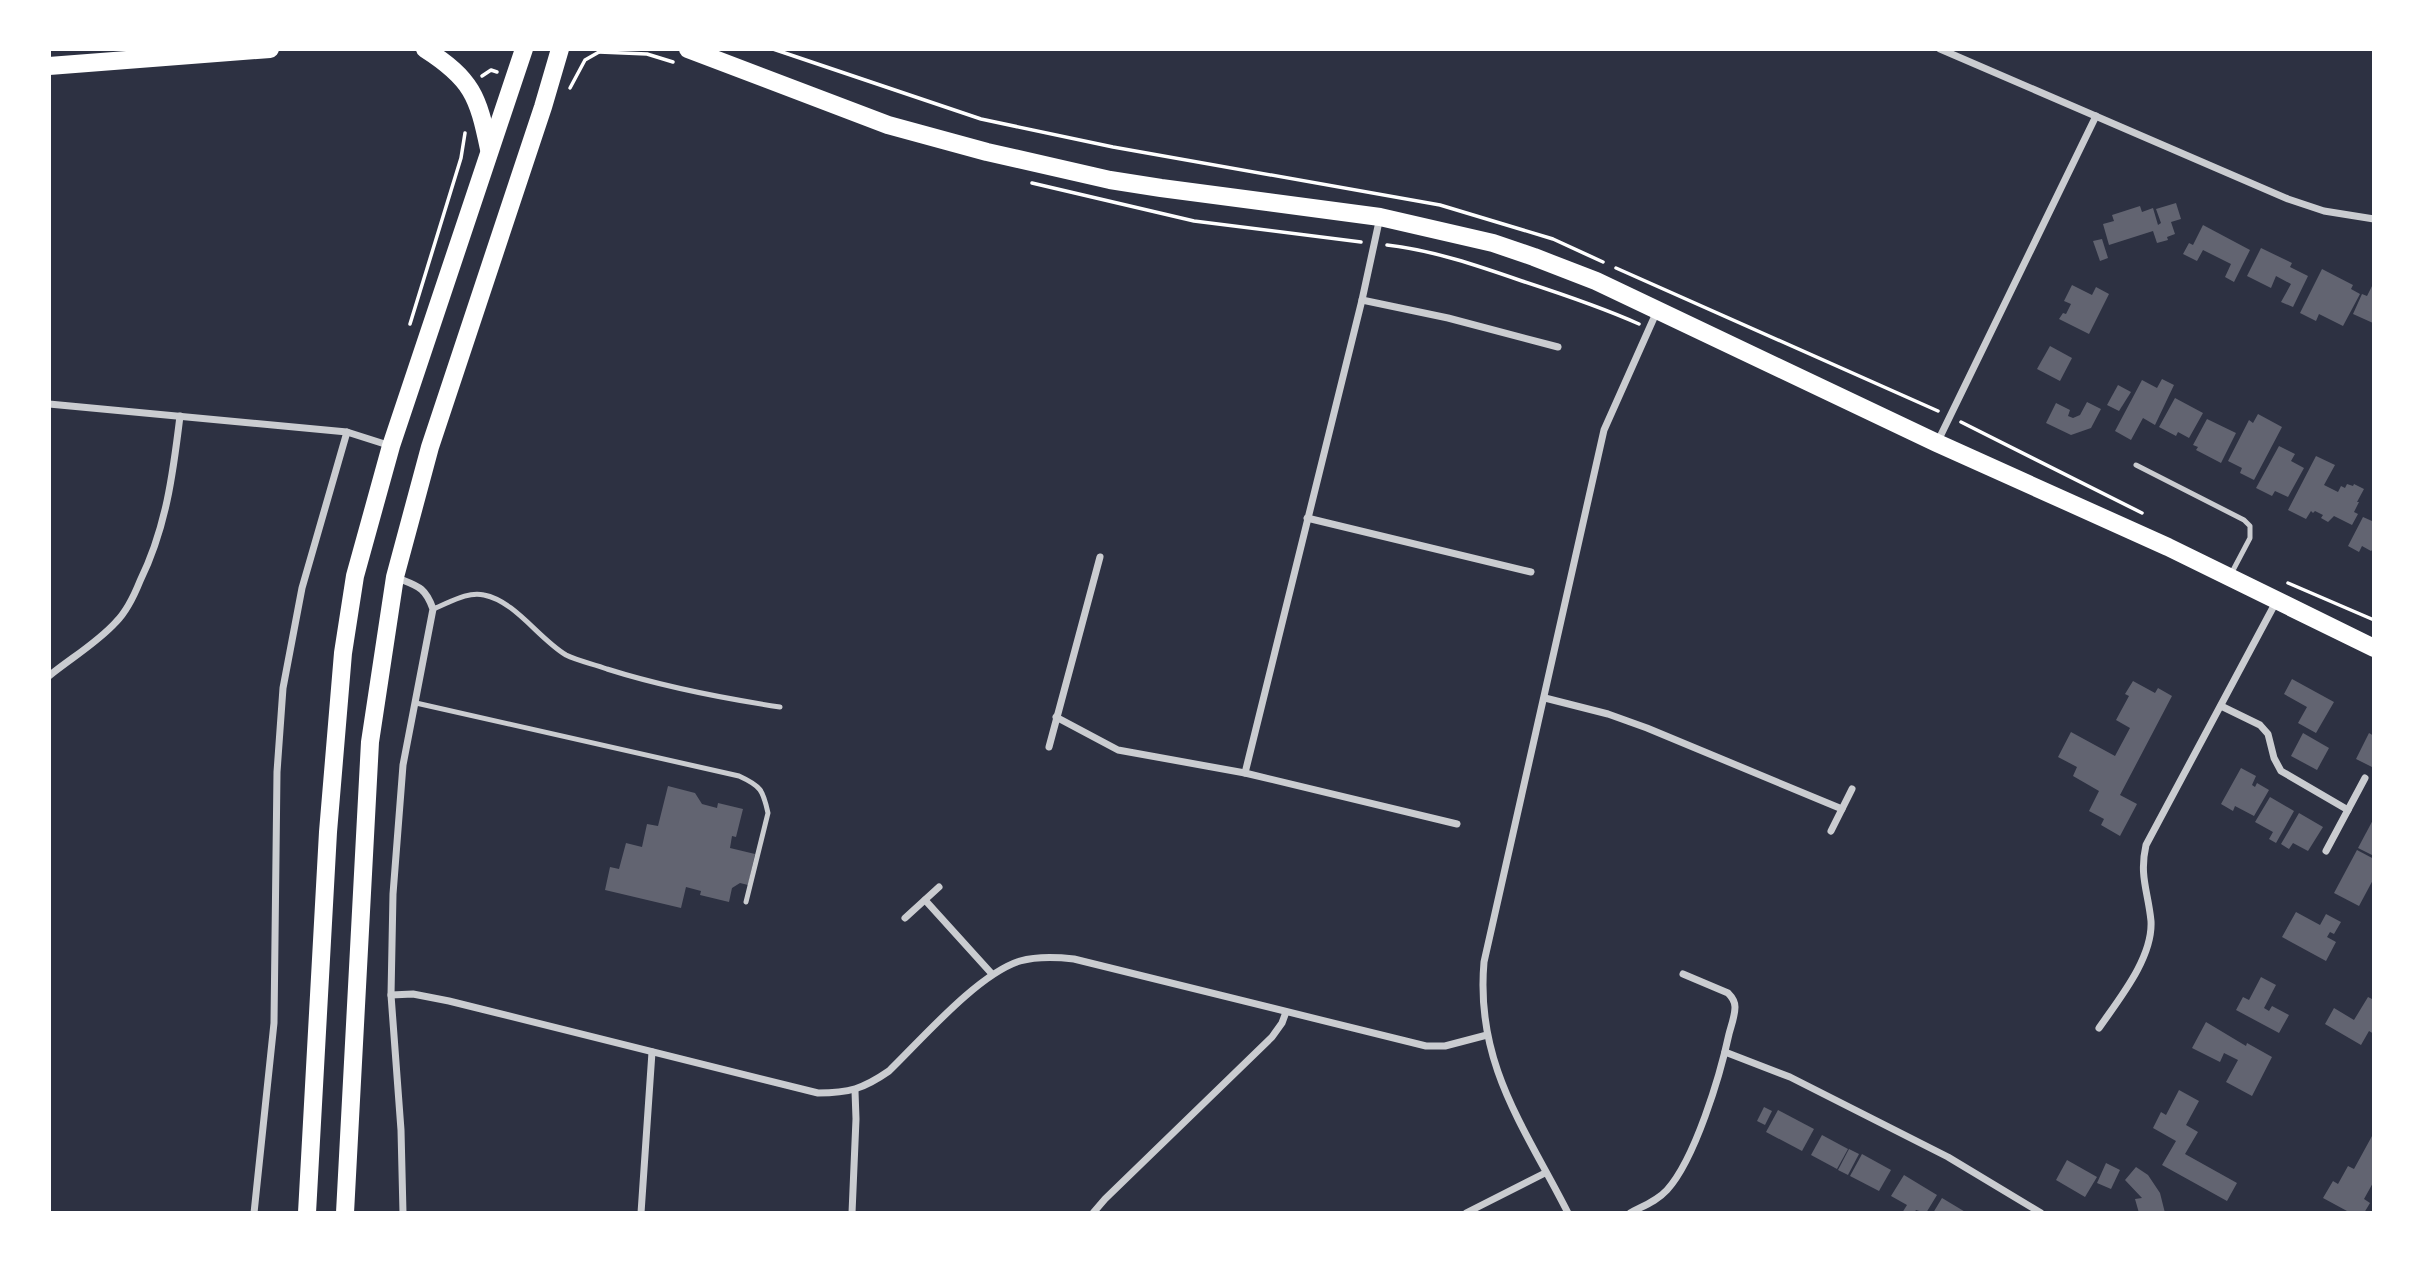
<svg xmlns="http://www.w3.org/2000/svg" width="2423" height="1262" font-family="Bitter,serif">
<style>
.building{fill:#626471}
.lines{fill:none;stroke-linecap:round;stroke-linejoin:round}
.path{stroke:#fff;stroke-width:3.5}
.service{stroke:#caccd0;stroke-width:5}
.minor{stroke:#caccd0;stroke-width:7}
.primary{stroke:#fff;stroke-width:18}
</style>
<rect width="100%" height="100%" fill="#2d3142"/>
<g class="building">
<polygon points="2176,203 2181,219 2171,222 2175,234 2167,237 2168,240 2157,243 2153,231 2109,245 2103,224 2114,221 2112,215 2140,206 2142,212 2153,208 2158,225 2161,223 2156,209"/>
<polygon points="2203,225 2250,250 2234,282 2225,277 2231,264 2203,250 2197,261 2183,254 2189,243 2193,245"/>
<polygon points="2102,239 2108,258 2100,261 2093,241"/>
<polygon points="2261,248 2292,263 2290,267 2308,276 2293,307 2281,302 2291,284 2276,276 2271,288 2247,276"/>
<polygon points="2322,269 2353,285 2351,289 2360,294 2343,326 2319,314 2316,321 2300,313"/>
<polygon points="2374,282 2374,320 2373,323 2353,314 2362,294 2367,296"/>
<polygon points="2072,285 2092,295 2096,287 2109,294 2089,334 2059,319 2063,313 2066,314 2071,304 2064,301"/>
<polygon points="2050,346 2072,358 2060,381 2037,369"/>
<polygon points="2162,379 2174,385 2155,425 2143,418 2131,440 2115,431 2142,380 2157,388"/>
<polygon points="2118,385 2131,392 2119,411 2107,405"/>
<polygon points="2175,398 2203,413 2189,438 2178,432 2176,436 2159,427"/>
<polygon points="2087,402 2101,409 2091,428 2071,435 2046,423 2056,403 2070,410 2068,416 2073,418 2080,415"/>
<polygon points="2258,414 2282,427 2254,480 2240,473 2242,468 2228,461 2249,420 2253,423"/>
<polygon points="2207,419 2236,433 2221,463 2196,450 2198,447 2193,445"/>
<polygon points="2279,446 2295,454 2291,461 2304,468 2288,497 2275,491 2272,496 2256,488"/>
<polygon points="2316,456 2335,465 2324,485 2338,492 2341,486 2345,488 2347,484 2353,486 2354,484 2364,489 2357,502 2359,502 2354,512 2358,514 2352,525 2334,516 2328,522 2321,518 2323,515 2315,511 2313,513 2311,511 2306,519 2288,510"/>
<polygon points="2363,517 2372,521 2374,517 2374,548 2371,551 2362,546 2359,552 2348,546"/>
<polygon points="2292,679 2334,702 2316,733 2298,723 2307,707 2284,694"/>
<polygon points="2133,681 2155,693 2158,688 2172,696 2120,795 2137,804 2120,836 2101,825 2104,819 2089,811 2099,791 2073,776 2077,767 2058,757 2071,732 2115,756 2130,728 2116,720 2129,696 2125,694"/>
<polygon points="2303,733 2329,748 2317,770 2291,756"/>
<polygon points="2369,733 2374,736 2374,768 2356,759"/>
<polygon points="2241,768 2256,776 2252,785 2255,787 2257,783 2269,790 2254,816 2235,806 2233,811 2221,804"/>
<polygon points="668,786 695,793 702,804 717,808 718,803 743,809 736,837 732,836 730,848 755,854 748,885 740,883 732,888 729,902 700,895 701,891 686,887 681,908 605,890 610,867 619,869 626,843 642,847 647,824 658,826"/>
<polygon points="2270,797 2294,811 2276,843 2269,839 2273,832 2255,822"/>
<polygon points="2299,813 2323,827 2308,851 2293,843 2289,849 2281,844"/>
<polygon points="2374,818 2374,856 2358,848"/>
<polygon points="2357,850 2374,859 2374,878 2359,906 2334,893"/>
<polygon points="2296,912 2320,925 2326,914 2341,922 2334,934 2330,932 2327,937 2336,942 2326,961 2282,937"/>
<polygon points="2261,977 2276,985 2264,1008 2269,1011 2272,1006 2289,1015 2279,1033 2236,1010 2243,997 2249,1000"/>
<polygon points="2368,997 2374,1000 2374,1034 2369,1031 2361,1045 2325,1024 2334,1008 2354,1020"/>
<polygon points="2206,1022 2246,1046 2247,1043 2272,1057 2252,1096 2226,1082 2238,1060 2224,1053 2220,1062 2192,1048"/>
<polygon points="2179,1090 2199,1101 2186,1125 2198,1132 2185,1154 2237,1183 2227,1201 2162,1165 2176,1141 2153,1128 2161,1112 2166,1115"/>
<polygon points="1764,1107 1772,1111 1765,1125 1757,1121"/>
<polygon points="1778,1110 1814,1129 1802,1151 1766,1132"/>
<polygon points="1822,1135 1848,1149 1837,1169 1811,1155"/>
<polygon points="2372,1136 2374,1138 2374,1181 2364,1199 2370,1203 2364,1213 2346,1213 2347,1211 2323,1198 2333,1181 2338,1184 2348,1166 2354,1169"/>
<polygon points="1849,1149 1859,1154 1848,1175 1838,1170"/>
<polygon points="1862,1154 1891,1170 1879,1191 1850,1176"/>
<polygon points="2067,1160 2097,1177 2085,1197 2056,1180"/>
<polygon points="2106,1163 2120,1170 2111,1189 2097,1183"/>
<polygon points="2136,1167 2148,1175 2160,1193 2165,1213 2139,1213 2135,1199 2142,1198 2125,1180"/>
<polygon points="1904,1175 1937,1195 1926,1213 1916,1210 1914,1213 1902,1213 1907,1205 1891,1196"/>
<polygon points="1942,1198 1967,1213 1933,1213"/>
</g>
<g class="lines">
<g class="path">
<polyline points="773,49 981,119 1113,147 1440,205 1553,239 1603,262"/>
<polyline points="599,52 647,54 673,62"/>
<polyline points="482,76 491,70 497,72"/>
<polyline points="570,88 585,60 599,52 599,49"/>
<polyline points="1032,183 1194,221 1361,242"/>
<path d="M1387,245c45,5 92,21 135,36 40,13 79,26 117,43"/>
<polyline points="1616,268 1938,411"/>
<polyline points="410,324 461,158 465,133"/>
<polyline points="1961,422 2142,513"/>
<polyline points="2288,583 2374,620"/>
</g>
<g class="service">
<polyline points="2136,465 2244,520 2250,526 2250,538 2231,574"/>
<path d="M433,609c16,-6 34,-18 51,-14 31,6 55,44 82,60 12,6 28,9 41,14 57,18 114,29 173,38"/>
<path d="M416,703l323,73c22,10 24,14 29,37l-22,89"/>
</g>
<g class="minor">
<polyline points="1940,49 2288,199 2324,211 2374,219"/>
<polyline points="1362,300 1448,318 1558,347"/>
<polyline points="49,404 347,432 391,446"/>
<polyline points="1937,443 2096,116"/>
<polyline points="1307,518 1531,572"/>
<path d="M395,577c22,9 30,9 38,32l-30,156 -10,129 -2,101 10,135 2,83"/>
<path d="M49,676c22,-18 48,-33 67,-54 11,-11 18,-26 24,-41 26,-53 33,-107 40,-165"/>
<polyline points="1545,698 1608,714 1647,728 1842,809"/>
<polyline points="2221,706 2260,725 2268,734 2274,758 2281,771 2348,810"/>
<polyline points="1056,717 1118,750 1245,773 1457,824"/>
<polyline points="1049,747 1100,557"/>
<polyline points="1245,773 1362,300 1380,217"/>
<polyline points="1831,831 1852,789"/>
<polyline points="2326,851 2365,778"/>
<polyline points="925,900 992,974"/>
<polyline points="905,918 939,887"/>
<path d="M391,995l22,-1 36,7 369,92c31,0 45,-4 71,-22 33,-32 89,-97 131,-110 18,-5 36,-4 54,-2l352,87h19l42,-11"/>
<path d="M2099,1028c20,-29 54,-70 52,-107 -3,-30 -12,-45 -5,-76l131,-245"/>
<polyline points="1725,1052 1790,1077 1948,1157 2041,1213"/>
<polyline points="254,1213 274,1023 277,772 283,688 302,588 347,432"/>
<polyline points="641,1213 652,1052"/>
<polyline points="852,1213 856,1119 855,1091"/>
<polyline points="1093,1213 1105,1199 1272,1037 1282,1023 1286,1012"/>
<polyline points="1466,1213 1545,1173"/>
<path d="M1568,1213c-43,-85 -93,-149 -84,-251l120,-532 53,-119"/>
<path d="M1630,1213c13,-7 27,-12 37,-23 28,-31 53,-114 62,-156 2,-8 6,-18 6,-27 0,-6 -3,-10 -7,-14l-45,-19"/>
</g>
<g class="primary">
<path d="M425,49c47,30 53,47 64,100"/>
<polyline points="688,49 888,125 987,152 1110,180 1161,188 1380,217 1493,243 1534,257 1596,281 1937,443 2168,547 2374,648"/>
<polyline points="49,66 270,49"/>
<polyline points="307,1213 328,832 343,653 355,576 391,446 524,49"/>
<polyline points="345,1213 370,742 395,577 430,447 543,107 560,49"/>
</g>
</g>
<rect width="2423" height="1262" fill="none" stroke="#ffffff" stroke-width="102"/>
</svg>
